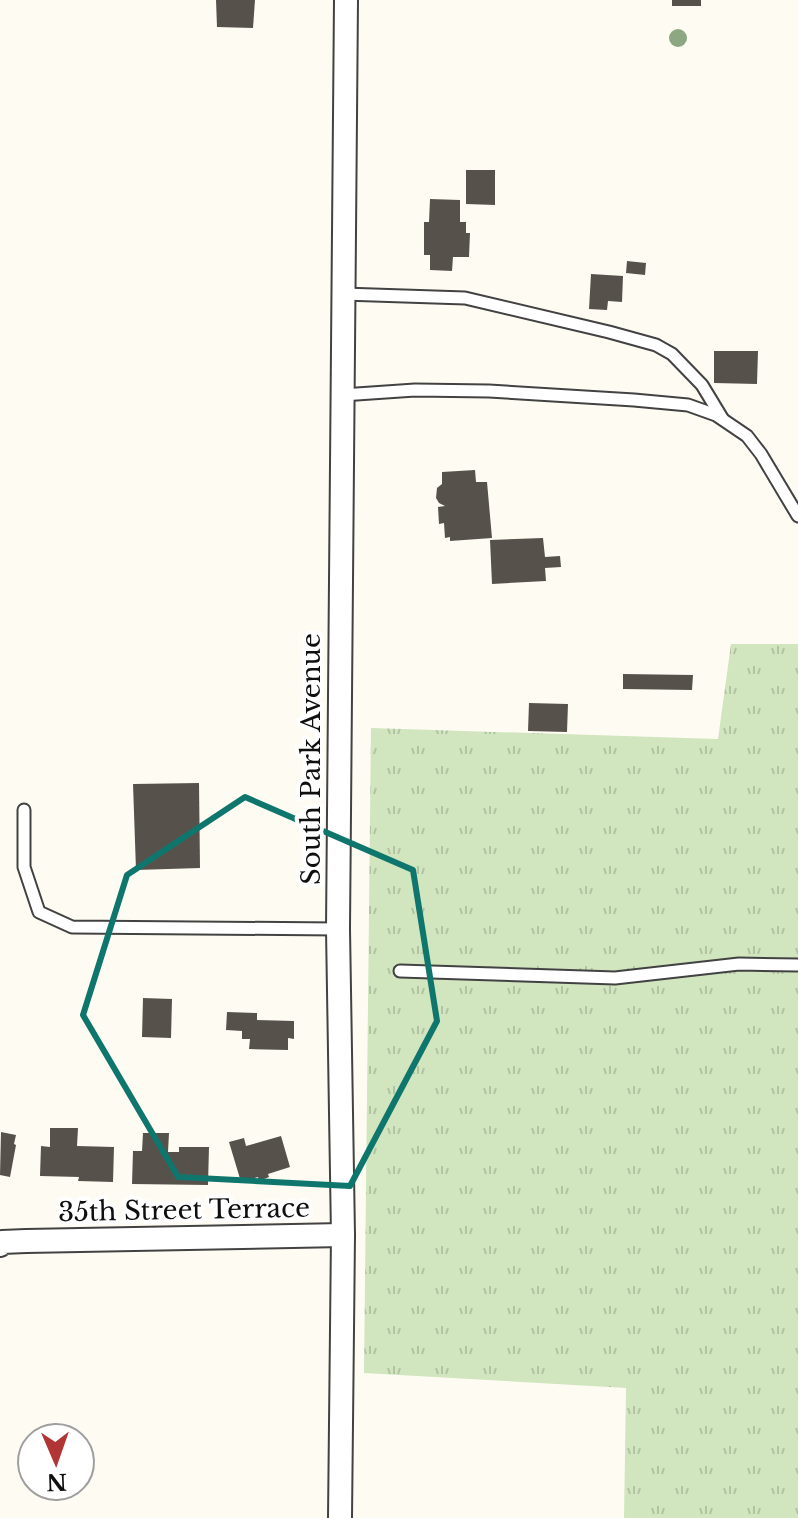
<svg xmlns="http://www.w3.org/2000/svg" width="798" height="1518" font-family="'Libre Baskerville',serif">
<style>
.grass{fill:url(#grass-tufts)}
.building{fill:#57514c}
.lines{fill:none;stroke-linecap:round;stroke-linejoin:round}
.lane-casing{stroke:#424242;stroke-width:15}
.street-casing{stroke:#424242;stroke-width:26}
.lane{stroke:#fff;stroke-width:11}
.street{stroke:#fff;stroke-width:22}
.tree{fill:#8ca781}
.marked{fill:none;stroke:#0f766e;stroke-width:6;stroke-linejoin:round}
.labels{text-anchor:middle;stroke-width:8;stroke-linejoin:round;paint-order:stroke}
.street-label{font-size:26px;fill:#0f0f0f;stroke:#fff}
</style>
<defs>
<pattern id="grass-tufts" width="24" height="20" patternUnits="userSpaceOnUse" patternTransform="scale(2)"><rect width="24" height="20" fill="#d1e5bf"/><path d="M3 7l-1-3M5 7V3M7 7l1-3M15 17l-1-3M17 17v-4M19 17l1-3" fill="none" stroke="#b2c3a3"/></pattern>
</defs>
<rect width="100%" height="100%" fill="#fefcf2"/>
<polygon class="grass" points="731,644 798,644 798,1518 624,1518 626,1388 364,1373 371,728 718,739"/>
<g class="building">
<polygon points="216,0 255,0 253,28 217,27"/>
<rect x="672" y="0" width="29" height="6"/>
<polygon points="466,170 495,170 495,205 466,204"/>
<polygon points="430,199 460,200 460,222 466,222 466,233 470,233 469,257 453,257 452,271 430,270 430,255 424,255 424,222 429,222"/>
<polygon points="627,261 646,263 645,275 626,273"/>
<polygon points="591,274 623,276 622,302 608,301 607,310 589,309"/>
<polygon points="714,351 758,351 757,384 714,383"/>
<polygon points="475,470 476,482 487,482 492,538 450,541 450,537 445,538 444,523 439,524 438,507 445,506 439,503 436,498 437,488 442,484 442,472"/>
<polygon points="543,538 545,557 560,556 561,567 545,568 546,581 492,584 490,540"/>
<polygon points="623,674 693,675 692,690 623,689"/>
<polygon points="529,703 568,704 567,732 528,731"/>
<polygon points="199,783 200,868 136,870 133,784"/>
<polygon points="143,998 172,999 171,1038 142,1037"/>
<polygon points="227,1012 257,1013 257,1020 294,1021 294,1039 288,1038 288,1050 249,1049 250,1039 242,1039 242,1031 226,1030"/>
<polygon points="50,1128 78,1128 77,1146 114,1147 113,1182 78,1181 79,1177 40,1176 41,1146 50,1147"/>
<polygon points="1,1132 16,1135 14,1144 16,1145 10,1177 0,1175"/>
<polygon points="143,1133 169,1133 168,1152 179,1152 179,1147 209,1147 208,1185 132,1184 133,1151 142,1151"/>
<polygon points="281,1136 290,1167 268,1174 269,1177 259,1181 258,1177 241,1182 229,1142 244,1138 246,1146"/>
</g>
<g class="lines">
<g class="lane-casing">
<g id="lane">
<polyline points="343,294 465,298 609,332 656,345 672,354 702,385 722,418"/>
<polyline points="342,395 415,390 489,391 634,400 688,405 716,415 747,436 761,454 798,516"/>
<polyline points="24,810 24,867 39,912 72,927 338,929"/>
<polyline points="400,971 615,978 739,964 798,965"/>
</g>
</g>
<g class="street-casing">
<g id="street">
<polyline points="0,1245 2,1242 26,1241 343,1235"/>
<polyline points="340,1518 343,1235 338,929 346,0"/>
</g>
</g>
<use href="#lane" class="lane"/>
<use href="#street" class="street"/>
</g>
<circle class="tree" cx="678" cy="38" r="9"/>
<path class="marked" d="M245,797l168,73 24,151 -87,165 -172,-9 -95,-162 44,-140z"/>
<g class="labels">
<g class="street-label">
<text transform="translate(311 759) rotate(-90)" y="9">South Park Avenue</text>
<text transform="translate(184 1210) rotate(-1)" y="9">35th Street Terrace</text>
</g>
</g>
<g transform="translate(56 1462) rotate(178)"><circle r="38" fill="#ffffff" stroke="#9f9f9f" stroke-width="2"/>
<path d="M0-6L14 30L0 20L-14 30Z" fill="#b23535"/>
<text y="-12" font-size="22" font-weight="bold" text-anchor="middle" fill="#0f0f0f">N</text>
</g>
</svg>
